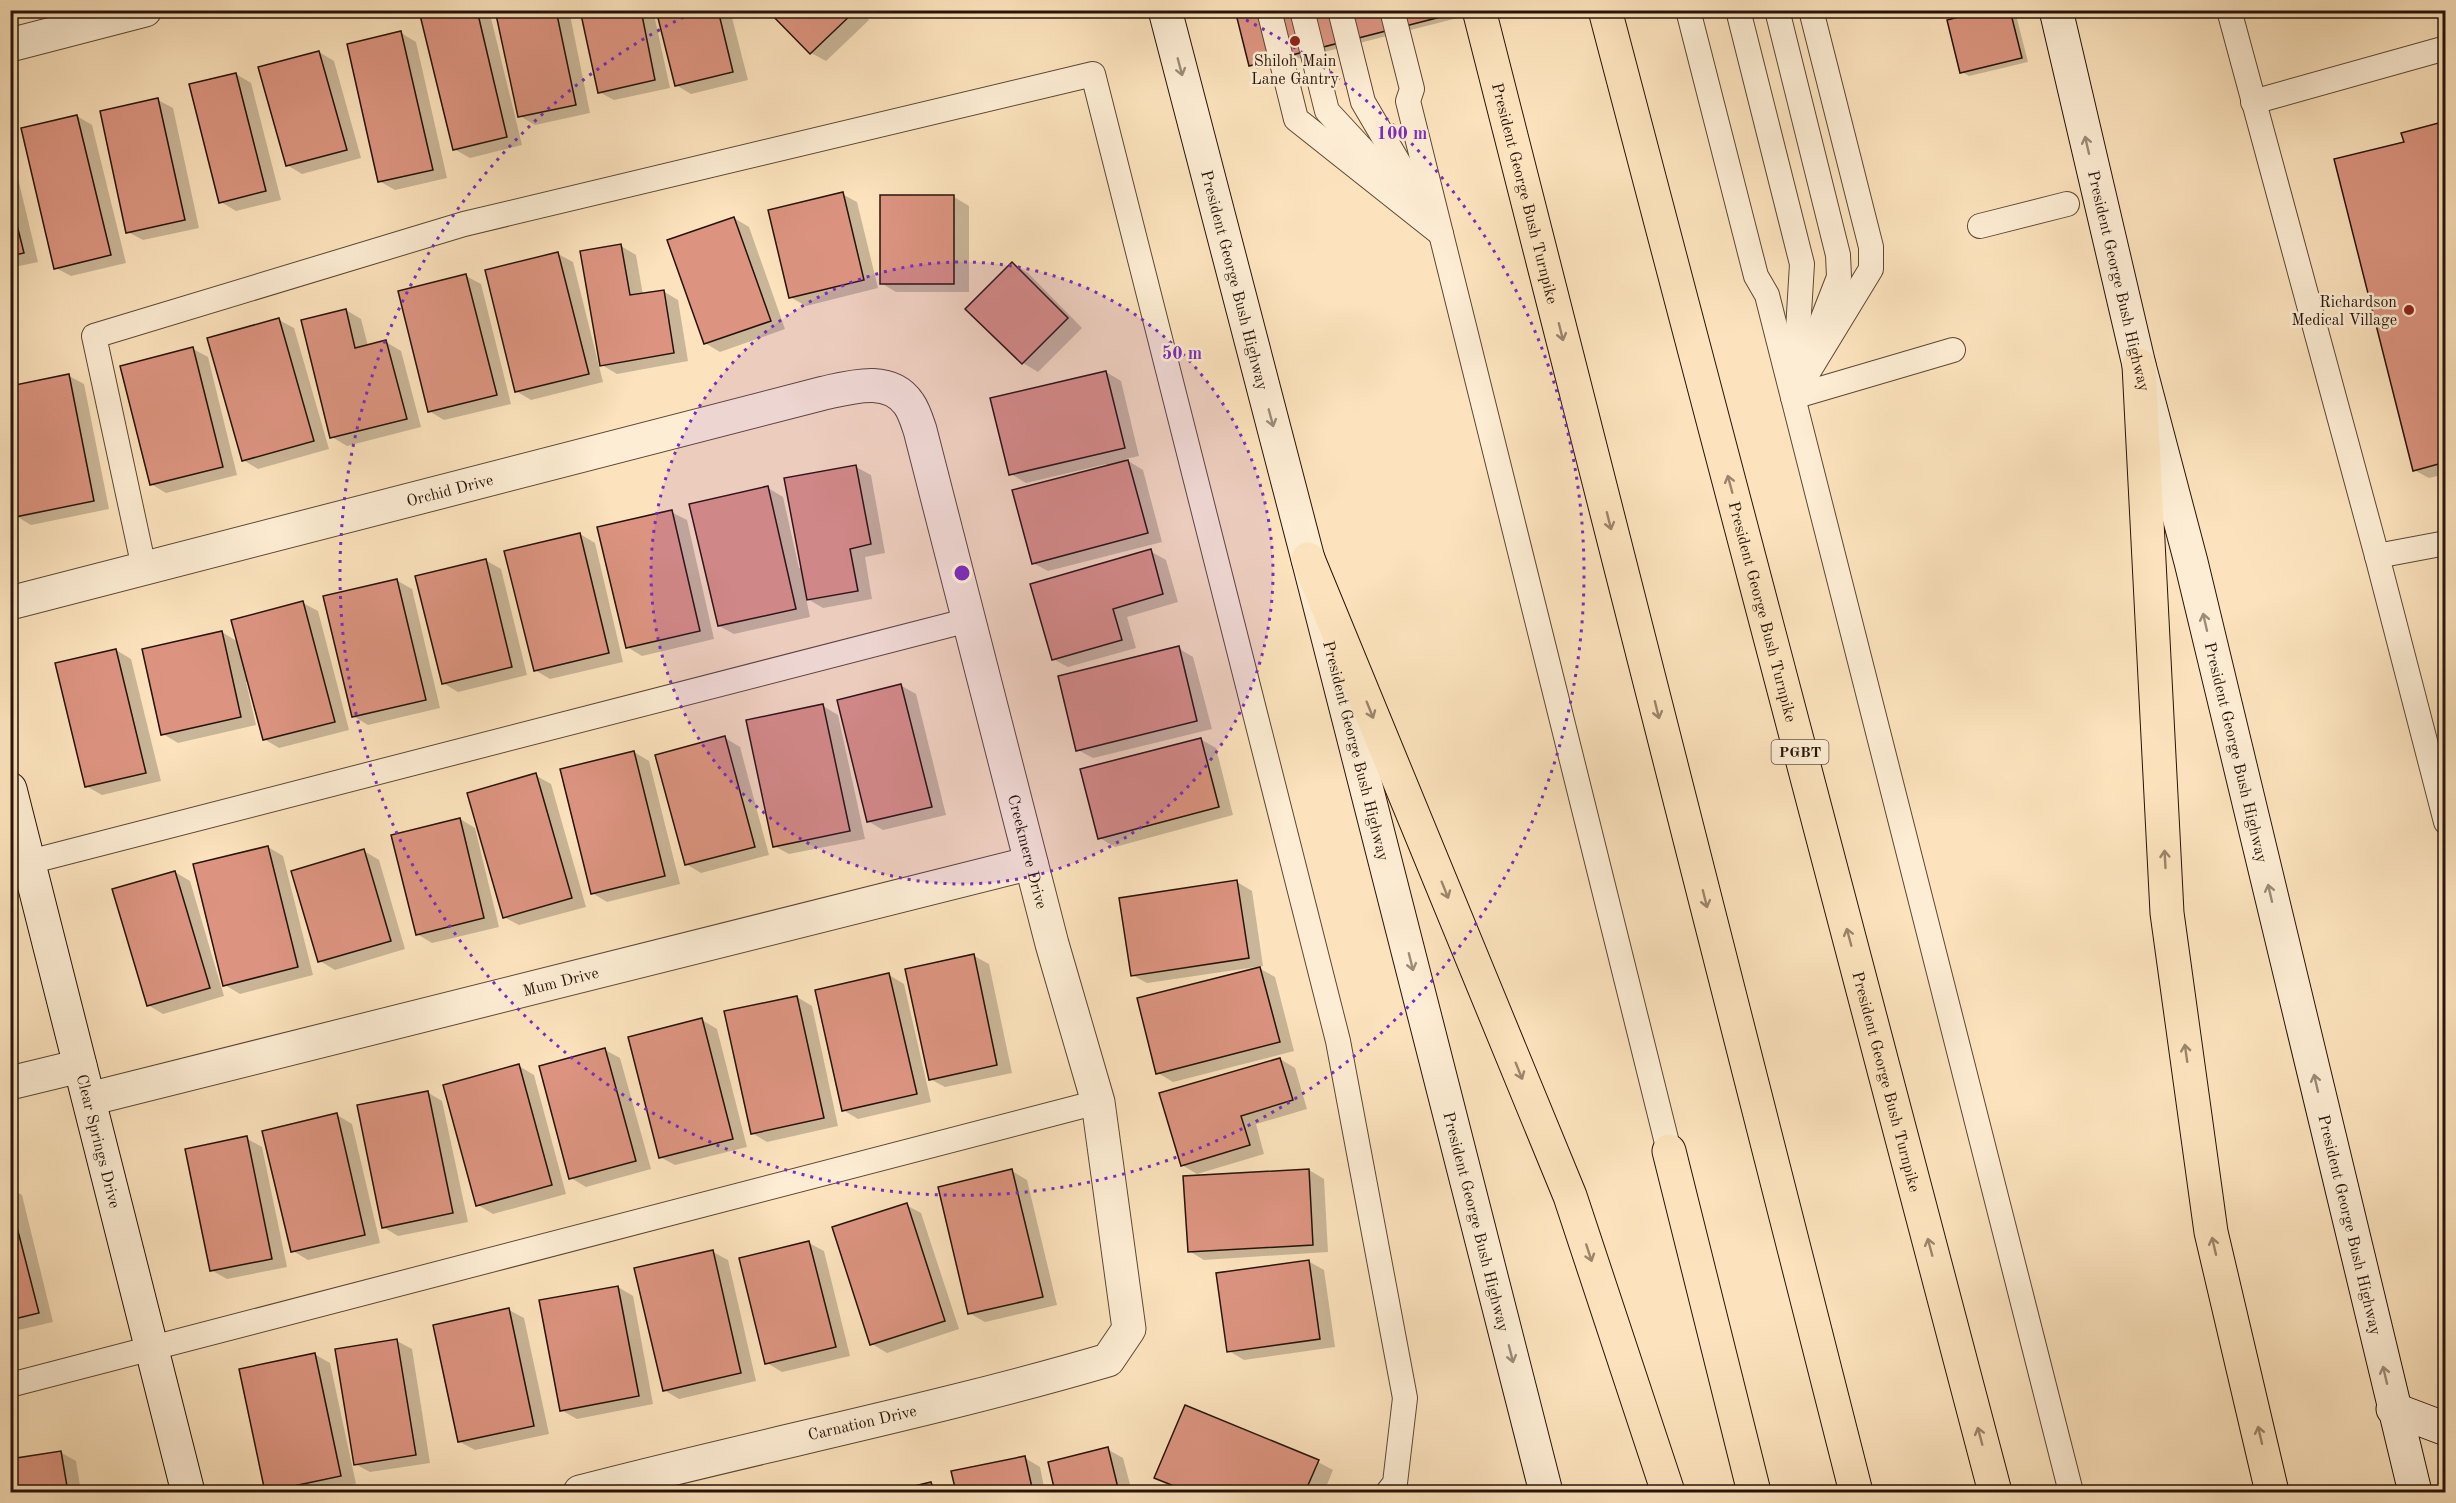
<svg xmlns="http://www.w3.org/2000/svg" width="2456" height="1503" font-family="'Old Standard TT',serif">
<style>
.shadow{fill:#0003}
.building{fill:#dc9480;stroke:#261308;stroke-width:1.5}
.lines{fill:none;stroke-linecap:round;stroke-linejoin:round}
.lane-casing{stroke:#5c4735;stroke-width:26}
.street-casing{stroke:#5c4735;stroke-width:35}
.secondary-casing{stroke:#261308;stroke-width:35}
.highway-casing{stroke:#261308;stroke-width:35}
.lane{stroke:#fdedd4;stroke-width:24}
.street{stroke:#fdedd4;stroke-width:33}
.secondary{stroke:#fdedd4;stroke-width:33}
.highway{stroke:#fce3bd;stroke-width:33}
.oneway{stroke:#9c8b78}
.oneway2{stroke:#9c856c}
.ring{fill:none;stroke:#7b2cbf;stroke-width:3;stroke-dasharray:3 6}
.poi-dot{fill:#8f2418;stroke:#fdedd4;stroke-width:2}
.labels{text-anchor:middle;stroke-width:5;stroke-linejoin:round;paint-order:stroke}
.shield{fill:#fdedd4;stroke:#665445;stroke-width:1.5}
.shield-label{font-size:15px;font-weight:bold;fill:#261308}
.poi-label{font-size:16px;fill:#261308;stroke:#fdedd4}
.street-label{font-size:16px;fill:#261308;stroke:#fdedd4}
.centre{fill:#7b2cbf;stroke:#fdedd4;stroke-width:3}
.ring-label{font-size:18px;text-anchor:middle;font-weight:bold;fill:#7b2cbf;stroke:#fdedd4;stroke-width:5;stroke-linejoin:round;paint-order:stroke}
</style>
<rect width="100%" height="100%" fill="#fce3bd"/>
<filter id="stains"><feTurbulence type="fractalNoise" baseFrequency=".00333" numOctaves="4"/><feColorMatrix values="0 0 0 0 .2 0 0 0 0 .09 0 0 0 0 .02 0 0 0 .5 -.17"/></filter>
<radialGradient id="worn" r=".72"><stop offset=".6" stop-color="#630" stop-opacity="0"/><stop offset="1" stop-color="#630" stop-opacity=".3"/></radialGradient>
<g class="shadow">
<polygon points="425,10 489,10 522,145 470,158 454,149 421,12"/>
<polygon points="497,10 569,10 590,113 535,125 520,116"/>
<polygon points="582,10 653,10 670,88 614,100 599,92"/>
<polygon points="657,10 730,10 748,80 691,94 676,85"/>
<polygon points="769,10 860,10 869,20 826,61 811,53"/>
<polygon points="1236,10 1489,10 1257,69 1250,65"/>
<polygon points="1880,10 1916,10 1891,17"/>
<polygon points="1992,10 2015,11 2028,62 1969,76 1962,72"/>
<polygon points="401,33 416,42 447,178 395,190 379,181"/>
<polygon points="319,52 334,61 361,158 302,174 287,165"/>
<polygon points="236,74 251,83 281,200 236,211 221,202"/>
<polygon points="158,100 173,108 199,228 143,240 128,232"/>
<polygon points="77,116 92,125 126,263 71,276 56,268"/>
<polygon points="2446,122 2446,474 2429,478 2414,470 2406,143"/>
<polygon points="10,145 38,262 10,268"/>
<polygon points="842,194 857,202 878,288 806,306 790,297"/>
<polygon points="954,197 969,206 969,292 896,292 881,283"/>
<polygon points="734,218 749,227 785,329 720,352 705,343"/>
<polygon points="621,246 636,255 643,295 663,291 678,300 688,361 617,374 602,365"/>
<polygon points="558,254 573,262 603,382 531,400 516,391"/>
<polygon points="1013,264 1028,273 1082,328 1038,372 1023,363"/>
<polygon points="466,276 481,284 511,404 444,420 429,411"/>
<polygon points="346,310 361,319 368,346 386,342 401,351 421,427 347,446 332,437"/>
<polygon points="279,320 294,328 329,449 258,469 243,460"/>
<polygon points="193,349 208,357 237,475 166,493 151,484"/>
<polygon points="1106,372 1121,381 1139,456 1125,459 1143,470 1162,542 1048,571 1033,563 1106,467 1106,464 1026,483 1011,474"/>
<polygon points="69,376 84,384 109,509 31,525 16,516"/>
<polygon points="856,467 871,475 885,553 865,557 872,599 823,608 806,598 810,617 734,634 719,626 768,488 783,497 799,568 802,568"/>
<polygon points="671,512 687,520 714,639 642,656 627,647"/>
<polygon points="580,534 595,543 623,662 550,679 535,670"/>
<polygon points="1150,551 1166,560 1178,602 1127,617 1136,648 1068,667 1053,659"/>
<polygon points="485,560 501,569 527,675 458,692 443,683"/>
<polygon points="396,580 412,589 440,708 368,725 353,716"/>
<polygon points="303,603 318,611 349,730 279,748 264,739 249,682 246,682 256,725 178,743 163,734 222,632 238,642"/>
<polygon points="1178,648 1193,657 1212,729 1093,758 1078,750"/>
<polygon points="116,650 131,659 161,781 102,795 86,786"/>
<polygon points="900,685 916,694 946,815 883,830 868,821"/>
<polygon points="823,706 838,715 865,839 789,854 774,846"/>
<polygon points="725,738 740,747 769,855 701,873 686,864"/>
<polygon points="1200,739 1216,748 1233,815 1115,847 1100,838"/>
<polygon points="634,752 649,761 680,884 607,902 592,893"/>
<polygon points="535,775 551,784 586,907 519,925 504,917"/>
<polygon points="460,819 475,828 499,927 432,943 417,934"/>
<polygon points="268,847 283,856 313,975 240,994 225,985"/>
<polygon points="364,851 379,860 405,949 335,970 320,961"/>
<polygon points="175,872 190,881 224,996 163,1014 148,1005"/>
<polygon points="1237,882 1252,891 1263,966 1257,967 1275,977 1294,1051 1173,1082 1158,1073 1256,967 1147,983 1132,975"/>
<polygon points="974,956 989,964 1012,1073 945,1087 930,1079"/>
<polygon points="889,975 904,984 931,1102 858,1119 843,1110"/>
<polygon points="797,997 812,1006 838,1126 767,1142 752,1133"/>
<polygon points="702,1020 717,1029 747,1147 675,1165 660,1157"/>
<polygon points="605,1050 620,1058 651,1169 586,1187 571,1178"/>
<polygon points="1280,1059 1295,1068 1307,1109 1256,1124 1264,1154 1197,1174 1182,1165"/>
<polygon points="519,1066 534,1075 566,1194 493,1214 478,1205"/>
<polygon points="427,1092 442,1101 468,1222 398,1236 383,1227"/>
<polygon points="337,1115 352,1124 380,1243 308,1260 293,1251"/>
<polygon points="246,1138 262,1147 287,1267 227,1279 211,1270"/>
<polygon points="1309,1170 1324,1179 1328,1252 1204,1260 1189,1251"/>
<polygon points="1012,1171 1027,1180 1057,1305 985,1322 969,1313"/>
<polygon points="10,1188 22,1195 53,1322 10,1332"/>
<polygon points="906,1205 921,1213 959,1329 887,1353 872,1344"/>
<polygon points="809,1243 824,1251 850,1356 782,1372 767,1363"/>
<polygon points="713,1252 728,1260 756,1381 679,1399 664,1390"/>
<polygon points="1308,1261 1324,1270 1335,1347 1244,1360 1229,1351"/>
<polygon points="618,1287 633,1296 653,1404 577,1419 561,1410"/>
<polygon points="509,1310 524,1318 549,1434 475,1450 460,1442"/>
<polygon points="397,1341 412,1349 430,1463 370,1472 355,1464"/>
<polygon points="314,1354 330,1363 356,1484 317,1492 269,1492 267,1491"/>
<polygon points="1107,1449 1123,1458 1132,1492 1057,1492 1050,1464"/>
<polygon points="60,1452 76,1461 81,1492 10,1492 10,1461"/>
<polygon points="1025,1458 1040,1467 1045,1492 957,1492 953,1473"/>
<polygon points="1318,1462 1333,1470 1324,1492 1186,1492 1156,1478"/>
<polygon points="931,1483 946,1492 896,1492"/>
</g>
<g class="building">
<polygon points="477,10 507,137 453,150 419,11"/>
<polygon points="495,10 556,10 576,105 518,117"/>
<polygon points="580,10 641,10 655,80 598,93"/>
<polygon points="656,10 718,10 733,72 675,86"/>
<polygon points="767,10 855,10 855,11 810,54"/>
<polygon points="1235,10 1468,10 1249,66"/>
<polygon points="1986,10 2010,10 2022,58 1960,73 1947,20"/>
<polygon points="401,31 433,170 378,182 347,44"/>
<polygon points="319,51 347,150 286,166 258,67"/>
<polygon points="236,73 266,191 219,203 189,84"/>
<polygon points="158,98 185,220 126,233 100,111"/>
<polygon points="77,115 111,255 54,269 21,128"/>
<polygon points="2446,121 2446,462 2413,471 2334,159 2404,142 2401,133"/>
<polygon points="843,192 864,280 789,298 768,210"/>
<rect x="880" y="195" width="74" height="89"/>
<polygon points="10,197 24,253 10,256"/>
<polygon points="734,217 771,321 704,344 667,240"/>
<polygon points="621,244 630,295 664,290 674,353 600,366 580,251"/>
<polygon points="558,252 589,374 515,392 485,270"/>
<polygon points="1012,262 1068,318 1022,364 965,309"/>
<polygon points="466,274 497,395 428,412 398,291"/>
<polygon points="346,309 355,348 386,340 407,419 330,438 301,320"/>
<polygon points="279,318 314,441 242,461 207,338"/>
<polygon points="193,347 223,467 150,485 120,366"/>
<polygon points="1106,371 1125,448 1009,475 990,398"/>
<polygon points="69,374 94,501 15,517 10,496 10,386"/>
<polygon points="1128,460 1148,533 1032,564 1012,490"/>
<polygon points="856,465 871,544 850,549 858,591 807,600 784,478"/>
<polygon points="768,486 796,609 718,626 689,504"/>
<polygon points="672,510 700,631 626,648 597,527"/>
<polygon points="580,533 609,653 534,671 504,551"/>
<polygon points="1151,549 1163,594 1113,609 1122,640 1052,660 1030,584"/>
<polygon points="486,559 512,667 442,684 415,576"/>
<polygon points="397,579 426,700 352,717 323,596"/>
<polygon points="303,601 335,722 263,740 231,620"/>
<polygon points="222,631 241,717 161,735 142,649"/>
<polygon points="1179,646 1197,721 1076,751 1058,676"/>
<polygon points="116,649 146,773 85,787 55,663"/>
<polygon points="901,684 932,807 867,822 837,700"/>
<polygon points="823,704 850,831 773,847 746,720"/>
<polygon points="725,736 755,847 685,865 655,755"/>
<polygon points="1201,738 1219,807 1098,839 1080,769"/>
<polygon points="634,751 665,876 591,894 560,769"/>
<polygon points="536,773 572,898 503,918 467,793"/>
<polygon points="460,818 484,918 416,935 391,835"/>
<polygon points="268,846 298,967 223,986 193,864"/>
<polygon points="364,849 391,941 318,962 291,871"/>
<polygon points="175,871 210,988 147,1006 112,889"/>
<polygon points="1237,880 1249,958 1131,976 1119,898"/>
<polygon points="974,954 997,1065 929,1080 905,969"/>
<polygon points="1260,967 1280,1042 1156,1074 1137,998"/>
<polygon points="889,973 917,1094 842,1111 815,990"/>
<polygon points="797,996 824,1118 751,1134 724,1011"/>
<polygon points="702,1018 733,1139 659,1158 628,1037"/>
<polygon points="605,1048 636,1161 569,1179 539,1066"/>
<polygon points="1280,1058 1293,1100 1241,1116 1250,1145 1181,1166 1159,1093"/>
<polygon points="519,1064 552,1185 476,1206 443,1085"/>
<polygon points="428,1091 453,1213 382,1228 357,1105"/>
<polygon points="337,1113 365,1235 291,1252 262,1131"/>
<polygon points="247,1136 272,1259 210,1271 185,1149"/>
<polygon points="1012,1169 1043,1297 968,1314 938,1187"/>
<polygon points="1309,1169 1313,1245 1188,1252 1183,1176"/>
<polygon points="10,1200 39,1313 10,1320"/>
<polygon points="907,1203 945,1321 870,1345 832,1227"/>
<polygon points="809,1241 836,1347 765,1364 739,1258"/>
<polygon points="713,1250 741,1373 663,1391 634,1268"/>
<polygon points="1309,1260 1320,1339 1227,1352 1216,1273"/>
<polygon points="618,1286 639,1396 560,1411 539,1300"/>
<polygon points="509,1308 534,1426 458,1442 433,1325"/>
<polygon points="397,1339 416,1455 354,1465 335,1349"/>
<polygon points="315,1353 341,1476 265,1492 239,1369"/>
<polygon points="1185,1405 1319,1460 1305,1492 1189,1492 1154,1478"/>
<polygon points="1108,1447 1119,1492 1055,1492 1048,1462"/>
<polygon points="61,1451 68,1492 10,1492 10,1459"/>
<polygon points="1025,1456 1033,1492 956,1492 951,1471"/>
<polygon points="931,1482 934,1492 890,1492"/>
</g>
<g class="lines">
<g class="lane-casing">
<g id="lane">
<polyline points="1269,10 1296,119 1441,234"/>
<polyline points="1302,10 1327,111 1388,177"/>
<polyline points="1340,10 1363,102 1427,211"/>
<polyline points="1392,10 1412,89 1408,101 1669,1151"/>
<polyline points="1688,10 1756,276 1767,295 2071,1492"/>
<polyline points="1738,10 1802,264 1795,379"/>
<polyline points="1777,10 1838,255 1839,277 1814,341"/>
<polyline points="2229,10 2377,556"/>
<polyline points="2253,102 2446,48"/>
<polyline points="1980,226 2067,204"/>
<polyline points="1793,397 1871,269 1871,247 1811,10"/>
<polyline points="1793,397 1953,350"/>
<polyline points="2446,543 2377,556 2446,822"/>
<polyline points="144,568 94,336 464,224 1093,74 1338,1041 1405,1398 1395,1483 1388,1492"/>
<polyline points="29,862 969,620"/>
<polyline points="10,1385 1098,1102"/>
</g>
</g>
<g class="street-casing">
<g id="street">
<polyline points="10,45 145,10"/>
<path id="s1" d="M10,603l814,-210c27,-6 66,-18 85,11 5,7 8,17 11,26l132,514 46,158 31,227 -21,31c-174,51 -352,86 -528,132"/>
<polyline points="10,1083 80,1066"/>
<path id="s2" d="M89,1099l942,-236"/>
</g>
</g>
<g class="secondary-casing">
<g id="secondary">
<path id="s3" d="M1165,10l143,549 238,933"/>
<path id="s4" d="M2056,10l83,355 52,197 224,930"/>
<path id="s5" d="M10,789l178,703"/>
<polyline points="2393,1409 2446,1429"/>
</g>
</g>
<g class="highway-casing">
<g id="highway">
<path id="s6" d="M1479,10l377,1482"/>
<path id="s7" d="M1605,10l390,1482"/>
<polyline points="2139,365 2167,913 2211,1232 2272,1492"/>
<polyline points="1308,559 1570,1196 1668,1492"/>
<polyline points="1669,1151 1754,1492"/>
</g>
</g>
<use href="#lane" class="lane"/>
<use href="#street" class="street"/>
<use href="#secondary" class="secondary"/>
<use href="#highway" class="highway"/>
</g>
<defs><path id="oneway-shaft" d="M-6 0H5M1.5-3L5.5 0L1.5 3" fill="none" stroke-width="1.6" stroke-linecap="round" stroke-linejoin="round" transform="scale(1.5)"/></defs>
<g class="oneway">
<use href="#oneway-shaft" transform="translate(1180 67) rotate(75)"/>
<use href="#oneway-shaft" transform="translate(2087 145) rotate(-103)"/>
<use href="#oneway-shaft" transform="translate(1271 418) rotate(75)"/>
<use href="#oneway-shaft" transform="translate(2205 622) rotate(-103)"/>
<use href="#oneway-shaft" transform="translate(2270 893) rotate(-103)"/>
<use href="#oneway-shaft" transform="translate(1411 962) rotate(76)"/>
<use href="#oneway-shaft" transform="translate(2316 1083) rotate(-103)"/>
<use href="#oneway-shaft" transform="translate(1511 1354) rotate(76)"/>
<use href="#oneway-shaft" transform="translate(2385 1375) rotate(-103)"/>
</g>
<g class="oneway2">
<use href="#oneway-shaft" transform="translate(1561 332) rotate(76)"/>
<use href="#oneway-shaft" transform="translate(1730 484) rotate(-105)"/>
<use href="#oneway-shaft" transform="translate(1609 521) rotate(76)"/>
<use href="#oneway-shaft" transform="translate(1370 710) rotate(68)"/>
<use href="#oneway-shaft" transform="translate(1657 710) rotate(76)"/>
<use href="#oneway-shaft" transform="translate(2165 859) rotate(-93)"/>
<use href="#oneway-shaft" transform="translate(1445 890) rotate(68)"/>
<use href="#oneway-shaft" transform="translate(1705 899) rotate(76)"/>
<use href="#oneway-shaft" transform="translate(1849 937) rotate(-105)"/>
<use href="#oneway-shaft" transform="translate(2186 1053) rotate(-98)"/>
<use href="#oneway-shaft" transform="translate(1519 1071) rotate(68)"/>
<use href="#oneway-shaft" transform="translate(2214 1246) rotate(-103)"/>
<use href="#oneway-shaft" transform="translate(1930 1247) rotate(-105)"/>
<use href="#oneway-shaft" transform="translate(1589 1253) rotate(72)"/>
<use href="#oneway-shaft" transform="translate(2260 1435) rotate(-103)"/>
<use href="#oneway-shaft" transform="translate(1980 1436) rotate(-105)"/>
</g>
<circle cx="962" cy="573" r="311" fill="#7b2cbf" fill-opacity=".12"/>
<g class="ring">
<circle cx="962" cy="573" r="311"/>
<path d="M1230 12A622 622 0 1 1 694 12"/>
</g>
<g class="poi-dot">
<circle cx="1295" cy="41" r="6"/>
<circle cx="2409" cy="310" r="6"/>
</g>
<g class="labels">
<rect class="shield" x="1771.5" y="740" width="57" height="24" rx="4.5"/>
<g class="shield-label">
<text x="1800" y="757">PGBT</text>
</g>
<g class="poi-label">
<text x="1295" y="66">Shiloh Main<tspan x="1295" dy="18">Lane Gantry</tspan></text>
<text x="2397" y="307" text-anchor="end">Richardson<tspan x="2397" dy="18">Medical Village</tspan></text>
</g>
<g class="street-label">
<text dy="6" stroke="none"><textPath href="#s6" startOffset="189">President George Bush Turnpike</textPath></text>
<text dy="6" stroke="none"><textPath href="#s4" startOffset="278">President George Bush Highway</textPath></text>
<text dy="6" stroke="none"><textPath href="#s3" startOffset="279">President George Bush Highway</textPath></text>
<text dy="6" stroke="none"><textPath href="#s1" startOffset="454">Orchid Drive</textPath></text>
<text dy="6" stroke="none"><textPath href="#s7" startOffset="622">President George Bush Turnpike</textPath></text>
<text dy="6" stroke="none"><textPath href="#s3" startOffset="765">President George Bush Highway</textPath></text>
<text dy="6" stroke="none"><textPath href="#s4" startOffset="764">President George Bush Highway</textPath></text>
<text dy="6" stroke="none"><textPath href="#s1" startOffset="1396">Creekmere Drive</textPath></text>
<text dy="6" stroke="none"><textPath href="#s2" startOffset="486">Mum Drive</textPath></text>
<text dy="6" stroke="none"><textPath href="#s7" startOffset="1108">President George Bush Turnpike</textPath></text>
<text dy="6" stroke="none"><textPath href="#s5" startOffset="363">Clear Springs Drive</textPath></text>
<text dy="6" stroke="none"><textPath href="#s3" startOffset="1251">President George Bush Highway</textPath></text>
<text dy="6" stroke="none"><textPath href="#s4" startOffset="1250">President George Bush Highway</textPath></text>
<text transform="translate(862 1422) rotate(-13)" y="6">Carnation Drive</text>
</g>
</g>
<circle cx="962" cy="573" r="9" class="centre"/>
<g class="ring-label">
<text x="1402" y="139">100 m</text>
<text x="1182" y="359">50 m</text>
</g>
<rect width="2456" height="1503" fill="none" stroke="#fce3bd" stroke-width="36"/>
<rect x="12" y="12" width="2432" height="1479" fill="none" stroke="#261308" stroke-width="3"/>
<rect x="18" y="18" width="2420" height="1467" fill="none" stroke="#261308" stroke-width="1.5"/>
<rect width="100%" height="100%" filter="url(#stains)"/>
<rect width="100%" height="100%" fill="url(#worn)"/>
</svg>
